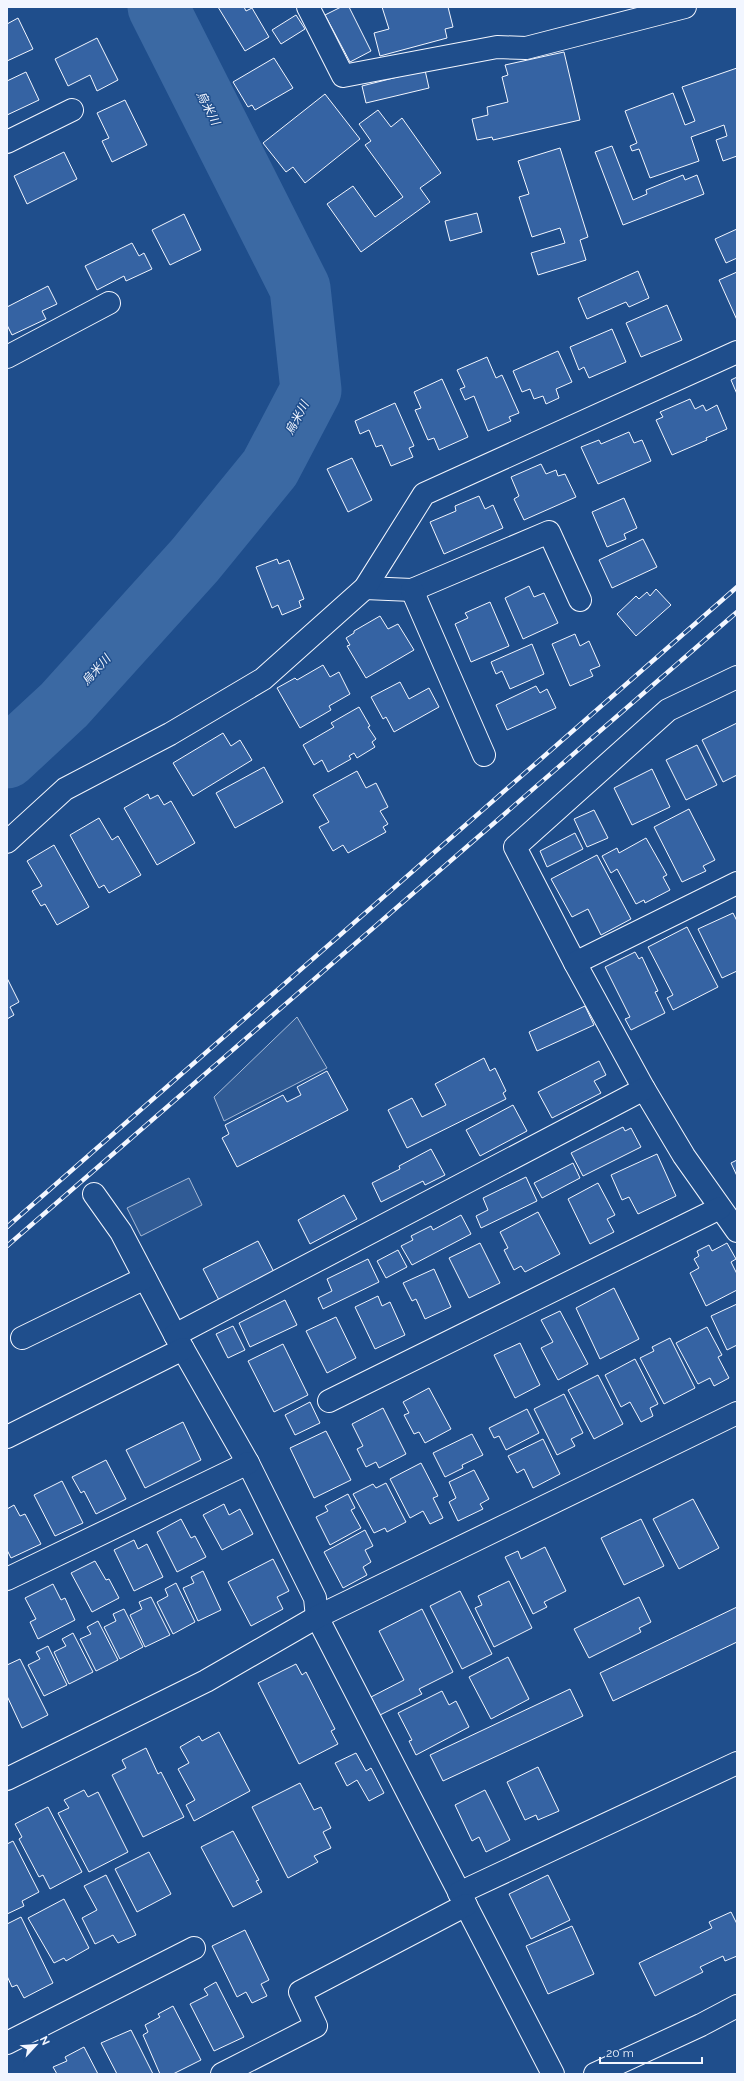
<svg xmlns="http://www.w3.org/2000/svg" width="744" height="2081" font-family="Raleway,'Noto Sans JP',sans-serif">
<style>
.parking{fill:#305b95;stroke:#a8bbd7}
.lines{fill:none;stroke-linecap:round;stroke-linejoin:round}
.river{stroke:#3b69a3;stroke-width:61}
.building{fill:#3563a3;stroke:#f2f6ff}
.minor-casing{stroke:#f2f6ff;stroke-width:24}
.minor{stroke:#1f4e8c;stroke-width:22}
.rail-casing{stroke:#f2f6ff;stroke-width:4.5}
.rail{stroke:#1f4e8c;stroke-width:3;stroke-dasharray:9;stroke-linecap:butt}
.labels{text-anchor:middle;stroke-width:3;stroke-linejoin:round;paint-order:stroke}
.water-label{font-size:12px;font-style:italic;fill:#f2f6ff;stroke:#1f4e8c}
</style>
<rect width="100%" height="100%" fill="#1f4e8c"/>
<g class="parking">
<polygon points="297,1017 327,1068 224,1121 214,1097"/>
<polygon points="189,1178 202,1205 141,1236 127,1208"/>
</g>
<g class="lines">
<polyline class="river" points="7,758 64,705 195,560 270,468 311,390 300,288 158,7"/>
</g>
<g class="building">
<polygon points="218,7 244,7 246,11 252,8 269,37 245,51"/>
<polygon points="341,7 349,7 371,51 350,62 325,15"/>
<polygon points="382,7 448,7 453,27 445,29 447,38 380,56 374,33 389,29"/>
<polygon points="296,15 305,29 281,44 272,30"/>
<polygon points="18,18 33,49 7,61 7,24"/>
<polygon points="97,38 118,80 97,91 90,75 68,86 55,59"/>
<polygon points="564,52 580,120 493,140 492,137 477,140 472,119 488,115 487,107 508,102 502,77 508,75 505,65"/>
<polygon points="274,58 293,88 255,110 252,105 248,107 233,82"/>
<polygon points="737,68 737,156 723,161 716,140 727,136 724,125 691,137 699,161 650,178 639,149 632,151 630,146 637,143 625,111 673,93 685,125 695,121 682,87"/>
<polygon points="425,70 429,88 366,103 362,86"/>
<polygon points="26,72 39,100 7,115 7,81"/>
<polygon points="325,94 360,139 305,183 293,167 286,172 263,143"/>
<polygon points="125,100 147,145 112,162 102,141 109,138 97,113"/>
<polygon points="378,110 391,127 402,118 441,173 420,188 430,202 361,252 327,204 353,186 375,217 403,197 365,145 371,141 359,124"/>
<polygon points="612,146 633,200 647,194 646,190 683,175 685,180 697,175 704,194 623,225 595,152"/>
<polygon points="560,148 588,237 580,240 586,260 538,275 531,253 565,243 560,228 532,237 519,197 529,194 518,161"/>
<polygon points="64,152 77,179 27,204 14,176"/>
<polygon points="477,213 482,232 450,241 445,221"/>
<polygon points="184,214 201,250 170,265 152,230"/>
<polygon points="737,229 737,258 726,263 715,239"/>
<polygon points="132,243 139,256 144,253 152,269 126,281 124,276 97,290 85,266"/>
<polygon points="638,271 649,298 629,307 626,302 587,319 578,298"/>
<polygon points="737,272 737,320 719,280"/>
<polygon points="48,286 57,304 42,311 46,319 12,335 7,325 7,307"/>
<polygon points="667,305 682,340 641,357 626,323"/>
<polygon points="612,329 626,362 589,378 584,367 579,370 570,347"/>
<polygon points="558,351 572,382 556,389 559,398 546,404 543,396 534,399 530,389 522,392 513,371"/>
<polygon points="487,357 496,378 502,375 519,413 509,417 511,421 488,431 474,396 465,400 460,389 465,387 457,370"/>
<polygon points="737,377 737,394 731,380"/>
<polygon points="442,379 468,437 439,450 434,438 428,440 415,410 421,408 414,392"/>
<polygon points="690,399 695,409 703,405 706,411 717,405 727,429 706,438 707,440 672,455 656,420 663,417 660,412"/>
<polygon points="395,403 414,446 409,448 413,457 391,466 382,445 376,447 369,430 360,434 355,421"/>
<polygon points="629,432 634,443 642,440 651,461 598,484 581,447 599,440 601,444"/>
<polygon points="352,458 372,500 348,512 327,469"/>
<polygon points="541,464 546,474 556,470 558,476 565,474 576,497 524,520 514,499 519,496 511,477"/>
<polygon points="479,496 485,509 493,505 503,528 444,554 430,522 456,511 455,506"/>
<polygon points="624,498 637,528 624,534 626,539 607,547 592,512"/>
<polygon points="643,539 657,567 612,588 599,560"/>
<polygon points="277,559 279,564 289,560 304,599 299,601 301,607 282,615 278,605 272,608 256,567"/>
<polygon points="529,586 534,597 544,593 558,623 523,639 505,598"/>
<polygon points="656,589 671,605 636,636 617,614 636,596 639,599 647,592 650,596"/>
<polygon points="490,602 509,646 471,662 455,624 468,618 465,613"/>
<polygon points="380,616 388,629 398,624 414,650 366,678 347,646 350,645 346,638 354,633 354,631"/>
<polygon points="575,634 580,646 589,641 600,666 590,670 593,676 570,686 552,644"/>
<polygon points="532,644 544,674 510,689 502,671 496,674 491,662"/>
<polygon points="323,665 330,677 339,672 350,694 329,706 331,710 300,728 277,688 295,678 297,680"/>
<polygon points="400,682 409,699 429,688 439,707 394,732 386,717 383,719 371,697"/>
<polygon points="536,686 540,693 547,689 556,708 507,730 496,705"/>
<polygon points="359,707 370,726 368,727 376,739 372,742 375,747 357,758 354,753 349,756 351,759 328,772 322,760 314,765 303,745 334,727 331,723"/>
<polygon points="737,723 737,775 723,782 702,740"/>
<polygon points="223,733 231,746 240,740 252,760 193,796 173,763"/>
<polygon points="697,745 717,785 686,800 666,760"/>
<polygon points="264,767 283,802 235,828 216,793"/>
<polygon points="652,769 670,807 632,825 614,788"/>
<polygon points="357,771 366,788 376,783 388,807 380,811 388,824 383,827 386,832 348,853 343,845 333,851 319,827 329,822 313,795"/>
<polygon points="148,794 150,799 158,795 164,805 171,801 195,843 157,865 124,808"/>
<polygon points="689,809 715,860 703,866 706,871 682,882 654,827"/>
<polygon points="594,810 608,838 587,847 574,819"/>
<polygon points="99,818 112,840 118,836 141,875 109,893 104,885 99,888 70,835"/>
<polygon points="575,833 583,849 547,867 540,851"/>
<polygon points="646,838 667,875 663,877 670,890 645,903 644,900 636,904 617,869 611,873 602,856 617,848 619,853"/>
<polygon points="54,845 89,907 57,925 45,904 41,906 32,891 42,886 27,861"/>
<polygon points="597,855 631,919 601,935 588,909 572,917 551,879"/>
<polygon points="733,913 737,921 737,971 722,978 698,929"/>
<polygon points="687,927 718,987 673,1010 667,998 673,995 648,947"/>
<polygon points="635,952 639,959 642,957 658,991 655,992 665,1013 631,1030 625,1019 630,1017 605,967"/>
<polygon points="7,978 19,1002 10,1007 14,1015 7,1019"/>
<polygon points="585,1006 594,1025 537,1051 529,1032"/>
<polygon points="484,1058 490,1071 495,1068 506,1091 503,1093 506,1099 407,1148 388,1110 412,1098 422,1117 446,1105 435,1084"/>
<polygon points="599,1061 606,1075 594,1081 601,1093 552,1118 538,1092"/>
<polygon points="327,1071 348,1110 237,1167 222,1138 229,1134 225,1125 283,1095 287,1102 301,1095 297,1087"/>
<polygon points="513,1105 527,1131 480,1156 466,1130"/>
<polygon points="623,1127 625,1131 631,1128 641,1147 583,1176 571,1153"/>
<polygon points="431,1149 445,1175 425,1185 423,1181 381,1202 372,1183 400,1169 399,1166"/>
<polygon points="657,1154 676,1196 638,1214 629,1197 622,1200 611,1175"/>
<polygon points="737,1160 737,1176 731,1163"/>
<polygon points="573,1163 580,1178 542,1198 534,1183"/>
<polygon points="526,1177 537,1201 481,1228 476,1216 488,1210 483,1198"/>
<polygon points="598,1183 615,1215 607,1219 614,1232 590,1244 568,1199"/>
<polygon points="344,1195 357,1219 310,1244 298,1220"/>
<polygon points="538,1212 560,1254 525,1272 521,1266 514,1270 504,1250 508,1248 500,1232"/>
<polygon points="461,1215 471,1234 412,1265 401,1246 413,1240 411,1236 431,1226 433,1230"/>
<polygon points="258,1241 275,1274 220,1302 203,1269"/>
<polygon points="480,1243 500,1283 469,1298 449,1258"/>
<polygon points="727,1243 736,1259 731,1262 737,1274 737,1290 706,1306 690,1273 699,1268 694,1259 699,1256 697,1251 709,1245 712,1251"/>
<polygon points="398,1250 407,1267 386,1278 377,1261"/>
<polygon points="368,1259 379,1282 323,1309 318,1298 332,1291 327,1279"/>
<polygon points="434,1269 451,1307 425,1319 416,1299 412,1301 403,1283"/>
<polygon points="614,1288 639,1339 600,1359 576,1308"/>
<polygon points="378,1296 382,1306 390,1302 405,1335 375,1349 355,1307"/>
<polygon points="285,1300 297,1325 250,1347 239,1323"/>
<polygon points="737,1304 737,1345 727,1350 711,1316"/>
<polygon points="560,1311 588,1364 558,1380 541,1348 553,1342 541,1320"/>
<polygon points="336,1317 356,1358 327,1373 306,1331"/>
<polygon points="233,1326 245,1350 228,1358 216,1334"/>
<polygon points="707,1327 722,1355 718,1357 729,1378 714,1386 710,1378 698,1384 676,1343"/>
<polygon points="670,1338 695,1388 664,1404 640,1358 654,1351 652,1347"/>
<polygon points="520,1343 540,1385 515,1398 494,1355"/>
<polygon points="283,1344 308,1395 274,1412 248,1361"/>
<polygon points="635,1359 658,1404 650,1408 653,1416 641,1422 630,1402 621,1407 605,1375"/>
<polygon points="598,1375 623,1424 594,1439 568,1390"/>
<polygon points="429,1388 451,1429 425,1443 419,1432 414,1434 404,1415 409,1413 403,1402"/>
<polygon points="564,1394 583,1433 571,1439 575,1446 557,1455 534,1409"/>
<polygon points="310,1402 320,1423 295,1435 285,1415"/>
<polygon points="383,1408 406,1454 379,1468 376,1462 366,1467 357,1449 363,1446 352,1424"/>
<polygon points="527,1409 539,1433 506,1450 499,1436 494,1438 489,1428"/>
<polygon points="183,1422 201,1460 145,1488 126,1450"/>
<polygon points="326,1431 351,1480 314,1498 290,1448"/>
<polygon points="472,1434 483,1455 462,1465 463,1468 445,1477 433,1453"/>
<polygon points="543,1439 560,1474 533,1488 524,1469 517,1473 508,1456"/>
<polygon points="106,1460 126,1499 96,1514 84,1491 81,1493 72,1477"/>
<polygon points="421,1463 438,1496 433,1498 443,1518 430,1524 423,1511 410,1518 390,1479"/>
<polygon points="474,1470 489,1499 480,1504 483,1509 458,1521 449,1502 456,1498 449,1482"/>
<polygon points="62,1481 83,1523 55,1536 34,1495"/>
<polygon points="386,1483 406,1522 387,1532 385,1528 374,1533 353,1494 373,1484 376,1488"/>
<polygon points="348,1494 355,1508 351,1510 361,1528 330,1545 316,1517 328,1511 325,1506"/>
<polygon points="693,1499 719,1548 679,1569 653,1519"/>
<polygon points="224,1504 229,1515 240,1509 253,1534 222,1550 203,1515"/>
<polygon points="14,1505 20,1516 25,1514 41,1544 11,1558 7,1550 7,1509"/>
<polygon points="181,1519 191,1538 195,1536 206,1557 177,1572 157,1532"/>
<polygon points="641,1519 664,1566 624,1585 601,1538"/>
<polygon points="365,1530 373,1546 365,1550 371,1562 363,1567 367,1575 343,1588 324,1552"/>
<polygon points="134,1540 138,1549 147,1544 163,1577 134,1591 114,1550"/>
<polygon points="545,1547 566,1591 544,1602 547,1607 533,1614 505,1557 518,1551 521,1559"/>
<polygon points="273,1559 289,1591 277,1597 283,1609 251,1626 228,1582"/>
<polygon points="95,1561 106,1580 109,1579 119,1598 92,1612 71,1573"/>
<polygon points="203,1571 221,1610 198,1621 183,1588 194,1583 191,1577"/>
<polygon points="509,1581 532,1628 494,1647 475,1608 482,1605 478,1596"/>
<polygon points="176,1583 195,1622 173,1634 157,1602 168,1596 165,1589"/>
<polygon points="53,1584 61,1600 65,1598 75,1620 38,1639 30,1622 36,1619 25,1598"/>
<polygon points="460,1591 492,1654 462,1669 430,1606"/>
<polygon points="151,1597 170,1635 145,1647 130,1615 142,1609 139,1602"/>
<polygon points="639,1597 651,1622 639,1628 641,1632 589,1658 574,1629"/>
<polygon points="737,1607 737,1642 613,1701 600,1673"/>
<polygon points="124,1609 143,1647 120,1659 104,1627 116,1621 113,1614"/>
<polygon points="422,1609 453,1672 419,1689 422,1694 380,1715 371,1697 404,1680 379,1631"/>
<polygon points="98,1621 118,1660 96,1671 80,1639 91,1634 87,1627"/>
<polygon points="73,1633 93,1672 69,1684 54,1652 66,1646 62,1639"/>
<polygon points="48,1646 67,1685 44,1696 28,1665 40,1659 36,1652"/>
<polygon points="508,1657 529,1699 491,1719 469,1677"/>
<polygon points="20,1659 48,1715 22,1728 7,1696 7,1665"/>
<polygon points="296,1664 302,1675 306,1672 335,1729 331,1731 338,1744 299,1764 258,1683"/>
<polygon points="570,1689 583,1716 443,1781 430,1755"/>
<polygon points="442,1691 449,1705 456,1701 469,1727 416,1755 409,1741 412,1740 398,1713"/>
<polygon points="219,1732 250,1791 194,1821 186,1805 195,1800 178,1769 189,1763 180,1747 199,1736 202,1741"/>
<polygon points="146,1748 158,1774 161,1772 184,1817 143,1837 112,1775 126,1768 122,1760"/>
<polygon points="356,1753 366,1771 371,1768 384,1793 369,1801 357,1780 347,1786 335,1763"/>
<polygon points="538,1767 559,1811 538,1820 536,1815 525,1820 507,1782"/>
<polygon points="300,1783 314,1810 321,1807 331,1828 323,1832 331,1848 314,1856 318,1862 288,1878 252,1807"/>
<polygon points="84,1790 88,1797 98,1792 128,1852 89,1872 58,1813 69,1808 64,1800"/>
<polygon points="485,1790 510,1840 486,1852 479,1837 472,1841 455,1805"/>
<polygon points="48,1807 82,1872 50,1889 43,1875 39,1877 19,1839 22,1837 15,1824"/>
<polygon points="233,1831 259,1880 256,1881 262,1892 233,1907 201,1847"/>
<polygon points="13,1841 39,1892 22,1901 24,1906 7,1914 7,1844"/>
<polygon points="149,1852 171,1894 137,1912 115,1869"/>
<polygon points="106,1875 136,1935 118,1943 113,1935 95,1944 82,1918 97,1910 84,1886"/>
<polygon points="548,1875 570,1920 531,1939 509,1894"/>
<polygon points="64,1899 89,1948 66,1961 64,1958 54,1963 28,1918"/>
<polygon points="731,1912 737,1924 737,1956 725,1961 723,1956 700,1967 703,1972 655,1996 639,1963 712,1928 709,1922"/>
<polygon points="21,1917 53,1983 24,1998 17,1985 12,1987 7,1976 7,1924"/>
<polygon points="572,1926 594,1974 548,1994 526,1946"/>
<polygon points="245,1930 269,1980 261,1984 267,1996 252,2003 246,1992 237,1997 212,1946"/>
<polygon points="216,1982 244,2037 214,2051 190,2004 208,1995 204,1989"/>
<polygon points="173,2006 201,2060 173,2074 160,2074 143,2035 148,2032 145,2025 160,2017 158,2014"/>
<polygon points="131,2030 153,2074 117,2074 101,2043"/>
<polygon points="84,2047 98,2074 57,2074 53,2067 67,2061 65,2057"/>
</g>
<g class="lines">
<g class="minor-casing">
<g id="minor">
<polyline points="308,7 343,76 497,47 526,48 685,7"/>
<polyline points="7,142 72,110"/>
<polyline points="7,357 109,303"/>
<polyline points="365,588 412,590 549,532 580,600"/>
<polyline points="412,590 484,755"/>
<polyline points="737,677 668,710 515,847 575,963 644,1089 684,1156 737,1231"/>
<polyline points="7,842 65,789 170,734 263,679 365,588 424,494 737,352"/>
<polyline points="575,963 737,883"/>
<polyline points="94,1194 121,1232 175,1335 248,1463 315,1598 317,1617 553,2074"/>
<polyline points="175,1335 644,1089"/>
<polyline points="22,1338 145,1278"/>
<polyline points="329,1401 720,1208"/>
<polyline points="7,1437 183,1349"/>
<polyline points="7,1579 248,1463"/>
<polyline points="7,1779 206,1681 317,1617 737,1413"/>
<polyline points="459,1893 737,1763"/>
<polyline points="7,2043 194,1948"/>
<polyline points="222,2074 316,2026 300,1992 466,1905"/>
<polyline points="595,2074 701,2025 737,2006"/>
</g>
</g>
<use href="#minor" class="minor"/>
<g class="rail-casing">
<g id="rail">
<polyline points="7,1227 737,587"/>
<polyline points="7,1246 737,612"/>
</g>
</g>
<use href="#rail" class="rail"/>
</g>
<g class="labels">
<g class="water-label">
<text transform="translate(208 108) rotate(63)" y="4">烏米川</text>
<text transform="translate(297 418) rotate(-62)" y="4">烏米川</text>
<text transform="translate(96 670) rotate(-48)" y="4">烏米川</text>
</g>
</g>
<rect width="744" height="2081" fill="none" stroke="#f2f6ff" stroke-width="16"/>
<g transform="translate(36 2045) rotate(64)" stroke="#1f4e8c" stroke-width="3" paint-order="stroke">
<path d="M0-3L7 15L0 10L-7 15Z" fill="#f2f6ff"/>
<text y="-6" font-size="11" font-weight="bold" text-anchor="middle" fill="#f2f6ff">N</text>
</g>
<path d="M600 2057v6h102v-6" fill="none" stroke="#f2f6ff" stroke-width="2"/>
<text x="606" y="2057" font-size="12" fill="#f2f6ff" stroke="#1f4e8c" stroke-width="3" paint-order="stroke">20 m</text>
</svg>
